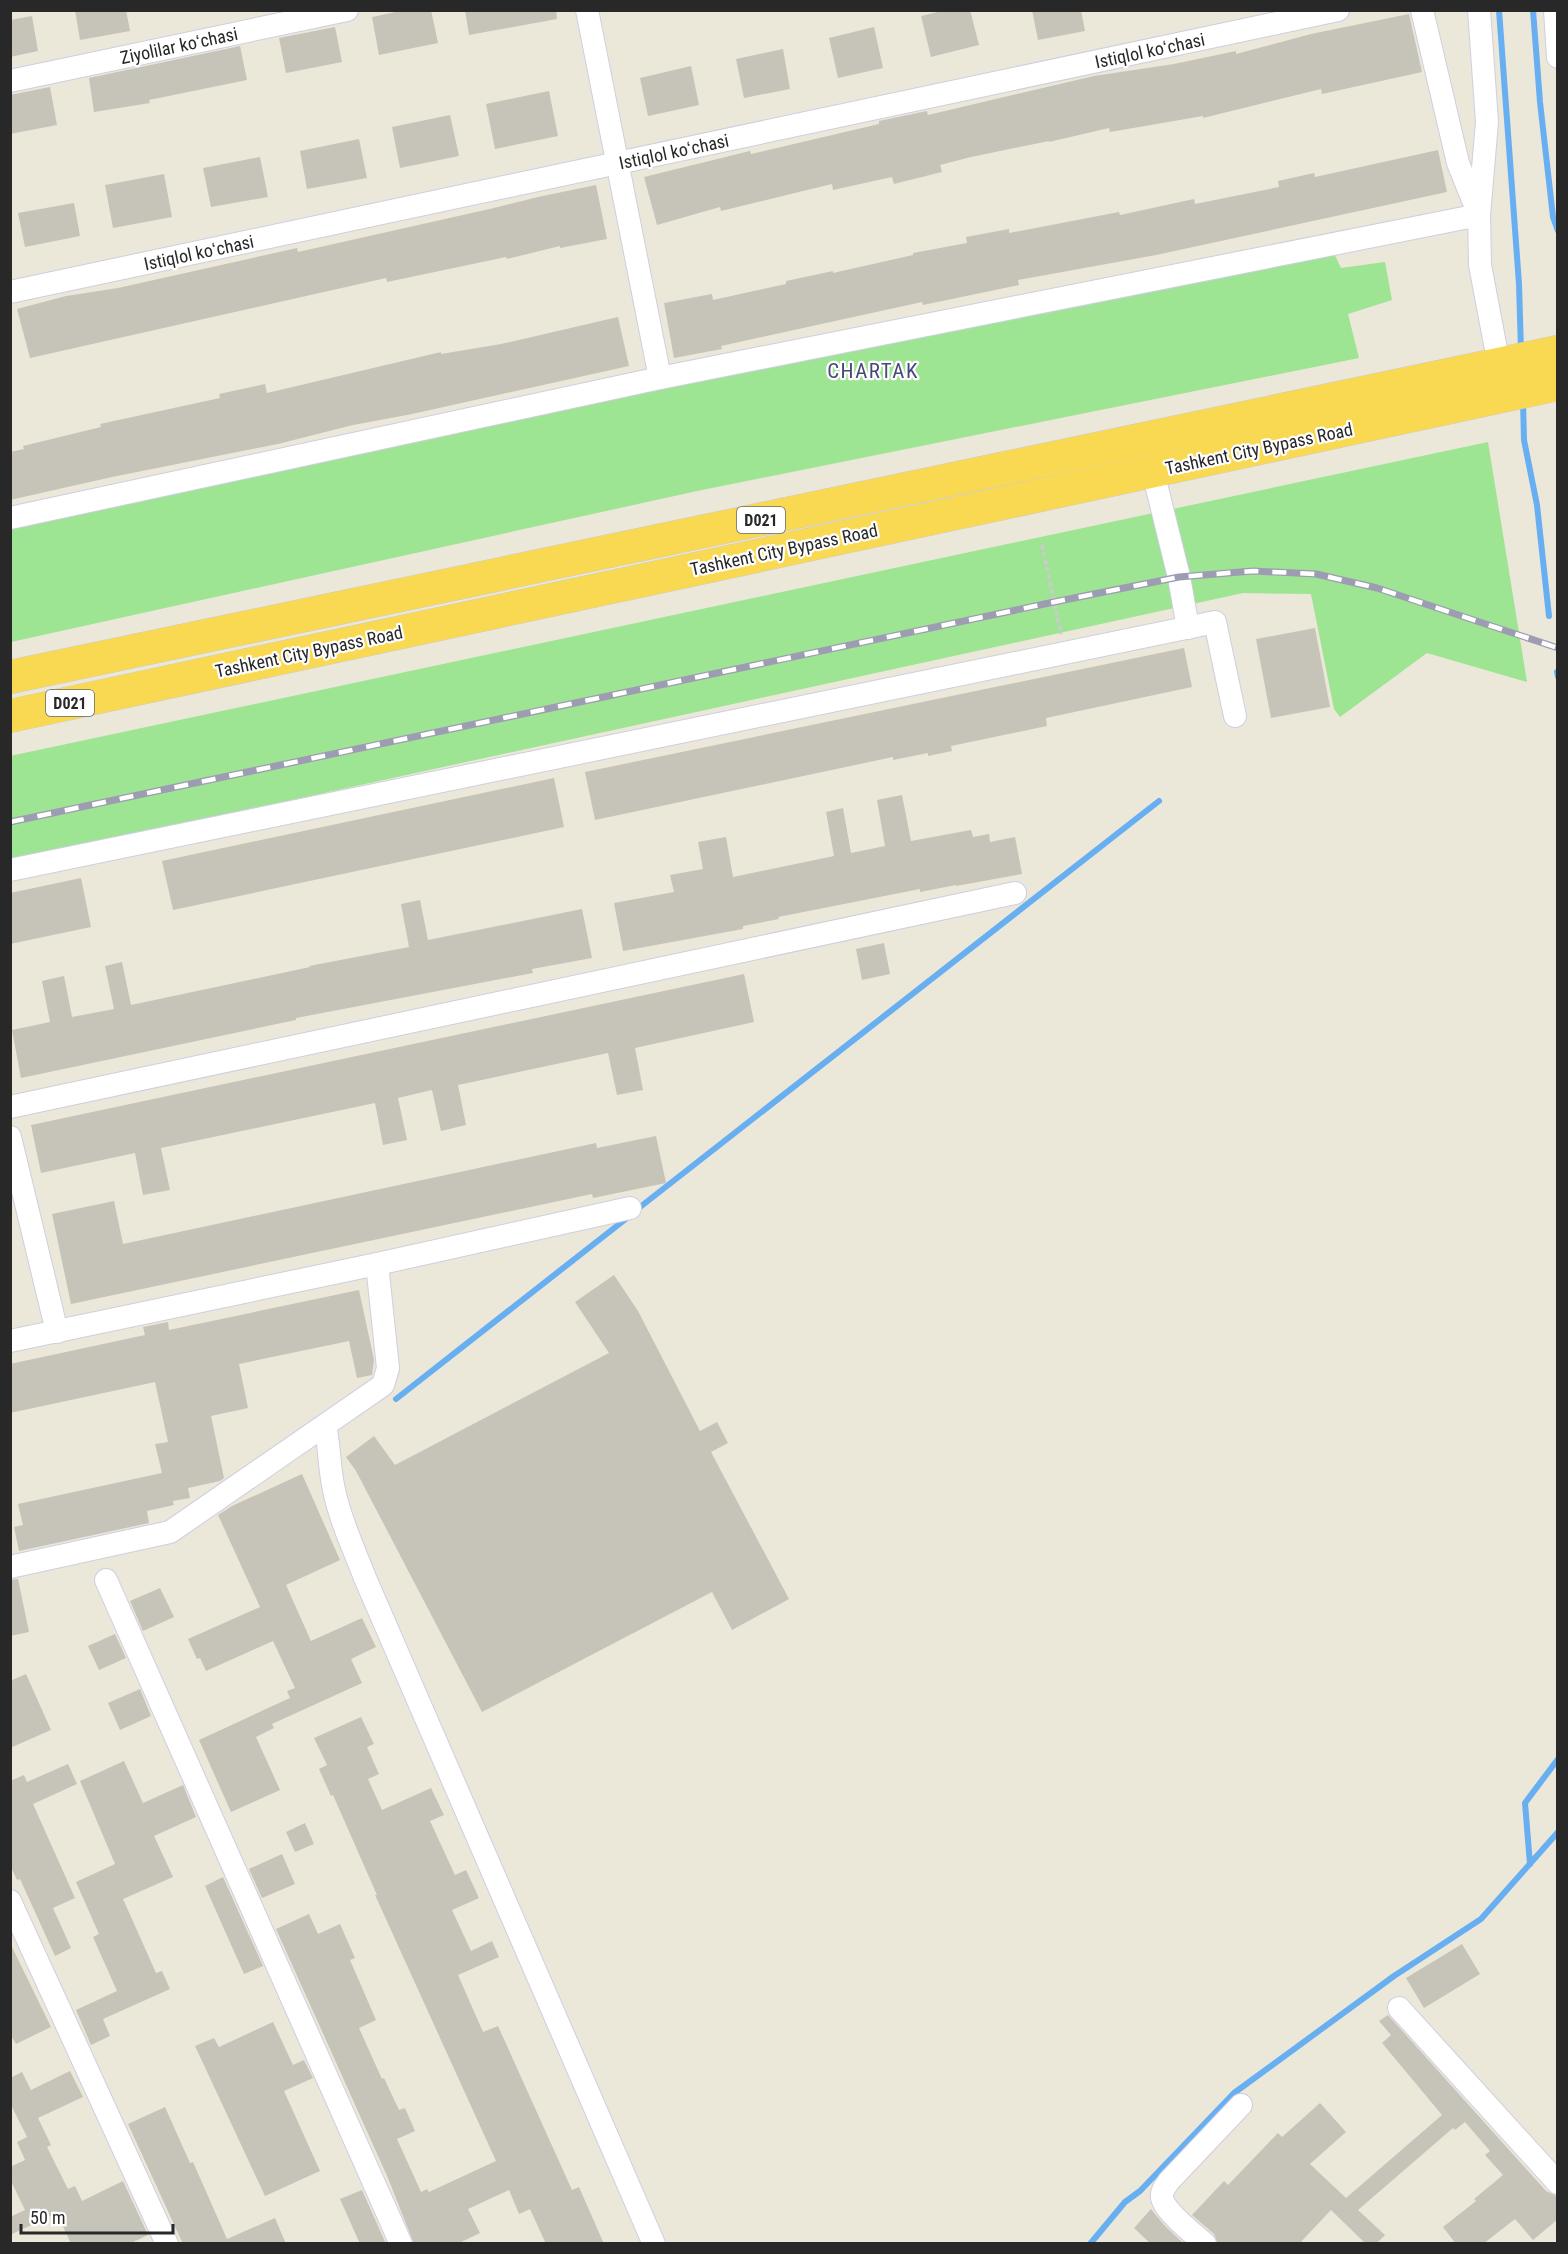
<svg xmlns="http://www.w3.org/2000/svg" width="1568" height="2254" font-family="'Roboto Condensed',sans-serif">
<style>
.green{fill:#9de493}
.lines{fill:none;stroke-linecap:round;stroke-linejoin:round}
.stream{stroke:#68aff2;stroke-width:6}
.building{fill:#c6c4b9}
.minor-casing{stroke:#cfcee2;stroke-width:24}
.trunk-casing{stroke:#cbcbcb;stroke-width:34}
.path{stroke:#cbcbcb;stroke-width:4;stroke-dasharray:4.5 3;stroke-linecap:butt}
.minor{stroke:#fff;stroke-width:22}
.trunk{stroke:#fad952;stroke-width:33}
.rail-casing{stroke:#9e9cb3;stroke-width:7}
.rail{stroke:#fff;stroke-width:4.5;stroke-dasharray:14;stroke-linecap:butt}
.labels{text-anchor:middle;stroke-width:4.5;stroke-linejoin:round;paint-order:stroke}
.shield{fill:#fff;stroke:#686868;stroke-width:1.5}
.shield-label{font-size:16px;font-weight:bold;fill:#282828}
.street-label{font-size:18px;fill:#282828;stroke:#fff}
.quarter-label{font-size:21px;letter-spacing:1.5px;fill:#49487a;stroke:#fff}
</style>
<rect width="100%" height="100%" fill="#ebe7d9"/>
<g class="green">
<polygon points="1331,247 1341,268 1385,262 1392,300 1348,314 1359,358 697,491 11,642 10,526"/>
<polygon points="1488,442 1527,682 1427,653 1340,717 1334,709 1311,594 1243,593 11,861 10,756"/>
</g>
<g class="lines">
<g class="stream">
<polyline points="1499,10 1519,284 1521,351"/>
<polyline points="1533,10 1540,102 1553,217 1558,231"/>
<polyline points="1523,400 1524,440 1537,505 1549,616"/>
<polyline points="1557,672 1558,677"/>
<polyline points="635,1211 1159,801"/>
<polyline points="396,1399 627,1218"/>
<polyline points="1530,1864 1525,1803 1558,1759"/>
<polyline points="1090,2244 1125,2202 1140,2191 1234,2093 1394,1976 1481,1919 1558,1832"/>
</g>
</g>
<g class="building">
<polygon points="75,10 126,10 130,31 80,40"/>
<polygon points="405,10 431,10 438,43 379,55 372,17"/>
<polygon points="465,10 556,10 557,19 469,35"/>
<polygon points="946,10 970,10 979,45 931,57 921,16"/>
<polygon points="1032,10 1081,10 1085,31 1038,40"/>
<polygon points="1409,14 1422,72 1322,94 1321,89 1203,118 1203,116 1110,132 1109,128 1049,142 1049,141 971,157 940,165 942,172 894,184 892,177 833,190 832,184 721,211 720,207 657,225 644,177 750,151 751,154 879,124 879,121 927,111 928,115 1094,76 1174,64 1236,51 1236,54 1311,34"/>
<polygon points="32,16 38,51 10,57 10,20"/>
<polygon points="335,27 342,62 286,73 279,38"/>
<polygon points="874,27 883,68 838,78 829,38"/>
<polygon points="240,46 247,80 149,100 150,103 94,112 89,78"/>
<polygon points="783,49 790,89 744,98 736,59"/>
<polygon points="691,66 699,105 648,116 640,78"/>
<polygon points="50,87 57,125 10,134 10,95"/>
<polygon points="549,91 558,136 495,149 486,104"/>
<polygon points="450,115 459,156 400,168 392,127"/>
<polygon points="359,139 367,178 307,189 300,151"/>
<polygon points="1438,150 1447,192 1156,255 1018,280 1019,285 923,305 922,302 721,346 722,349 674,358 664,303 712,294 713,300 786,284 786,281 833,271 833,273 913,255 913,253 967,243 966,237 1009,229 1009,233 1119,212 1120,215 1194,199 1195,204 1279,187 1278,181 1314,173 1315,177"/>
<polygon points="260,157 268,197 211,207 203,168"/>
<polygon points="164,174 172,217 113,228 105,185"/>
<polygon points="596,185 607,239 560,248 560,246 507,259 506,257 387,282 386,278 30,358 17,309 66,296 118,288 297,248 298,252 494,208 538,197"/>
<polygon points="74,203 80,236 25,247 18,213"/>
<polygon points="618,317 629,366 412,414 353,425 278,444 112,477 10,500 10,452 24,449 23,446 101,427 100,424 220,398 219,394 265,384 267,393 441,352 441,354 501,344"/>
<polygon points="1315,628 1330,707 1271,718 1256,639"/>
<polygon points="1184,648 1192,687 1046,718 1047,726 951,746 952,751 928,756 928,753 893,760 893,757 595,820 585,772"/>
<polygon points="554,778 564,827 173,910 162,861"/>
<polygon points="902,795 911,841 971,830 973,837 989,834 990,842 1015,837 1022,874 956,886 956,885 920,892 920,889 778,917 779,919 743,926 743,929 623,951 614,903 674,892 670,875 703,869 698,842 726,837 733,877 834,856 826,812 843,808 851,853 885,846 877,800"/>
<polygon points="81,878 91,927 10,944 10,893"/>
<polygon points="420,900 428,940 582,909 592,958 532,969 533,973 296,1018 296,1020 21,1078 12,1030 50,1022 42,981 64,976 72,1017 114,1009 105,966 122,962 131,1005 310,967 309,966 409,947 401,904"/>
<polygon points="884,943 890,974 862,980 856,949"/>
<polygon points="744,974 754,1022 635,1048 643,1090 617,1095 608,1053 458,1085 466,1125 441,1131 432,1090 398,1098 407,1140 383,1145 375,1103 161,1148 170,1190 143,1195 135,1153 41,1173 31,1125"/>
<polygon points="656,1136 666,1183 593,1198 592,1194 71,1304 52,1214 114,1201 123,1244 596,1143 597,1148"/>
<polygon points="614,1275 638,1311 700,1431 717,1422 728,1443 711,1452 789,1599 732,1630 712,1592 482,1712 356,1471 346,1457 374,1436 395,1465 609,1353 575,1302"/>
<polygon points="359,1290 374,1360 372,1375 357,1378 349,1341 239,1364 248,1408 211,1416 224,1478 220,1481 188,1488 190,1498 173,1501 174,1505 147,1511 149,1523 19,1551 14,1527 23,1525 18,1504 162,1473 155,1444 168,1442 155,1382 10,1413 10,1364 145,1335 143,1327 168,1322 169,1330"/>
<polygon points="302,1474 340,1560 286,1585 311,1641 362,1618 376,1647 351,1659 362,1683 272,1724 274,1728 256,1737 280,1790 231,1812 199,1740 290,1698 287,1691 295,1688 273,1641 206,1671 200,1658 197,1659 188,1639 260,1607 218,1515 232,1506"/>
<polygon points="18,1579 29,1632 10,1636 10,1580"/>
<polygon points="160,1588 174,1617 143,1631 130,1601"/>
<polygon points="115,1634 126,1658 99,1670 88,1646"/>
<polygon points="26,1674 51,1730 10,1748 10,1681"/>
<polygon points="140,1689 151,1716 120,1730 108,1703"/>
<polygon points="361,1717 374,1744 367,1747 379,1774 368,1779 382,1810 431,1788 444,1815 430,1821 455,1875 466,1870 479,1898 452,1910 471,1951 492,1941 499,1957 458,1975 483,2032 498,2026 572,2190 579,2187 604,2244 546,2244 530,2209 519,2214 509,2190 468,2209 480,2233 457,2244 414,2244 388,2178 276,1929 309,1914 318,1934 340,1924 355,1958 350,1960 376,2020 359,2028 382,2079 384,2078 399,2110 405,2108 415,2131 397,2139 421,2192 427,2189 429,2192 496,2161 375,1895 377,1895 333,1795 331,1796 319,1769 327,1765 314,1738"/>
<polygon points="124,1761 143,1803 183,1785 196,1817 154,1836 173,1877 123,1899 156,1973 162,1971 170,1989 103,2019 110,2036 91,2045 76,2010 117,1991 93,1937 99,1934 76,1882 115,1864 80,1781"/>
<polygon points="68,1764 77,1784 33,1804 75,1898 53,1908 71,1948 55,1956 20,1879 17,1880 10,1865 10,1781 24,1775 27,1782"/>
<polygon points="305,1823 314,1844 295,1852 286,1832"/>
<polygon points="282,1854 295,1884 262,1898 249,1869"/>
<polygon points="223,1877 263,1966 244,1974 205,1886"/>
<polygon points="10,1943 51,2027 16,2044 10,2034"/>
<polygon points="1462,1944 1480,1974 1424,2008 1406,1978"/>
<polygon points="1388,2015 1546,2191 1557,2196 1557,2220 1533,2240 1515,2219 1483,2244 1456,2244 1443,2227 1476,2201 1474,2199 1503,2175 1485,2155 1490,2151 1465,2122 1455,2130 1453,2128 1358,2210 1385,2235 1376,2244 1366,2244 1331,2210 1299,2244 1218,2244 1214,2234 1192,2215 1224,2181 1228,2185 1278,2133 1282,2137 1320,2103 1346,2132 1310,2164 1346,2198 1442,2115 1382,2043 1391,2035 1379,2021"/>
<polygon points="273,2022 293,2065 304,2060 313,2078 284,2091 320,2171 265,2196 195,2046 214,2038 219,2047"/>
<polygon points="70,2071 83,2097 38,2118 51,2145 47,2147 68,2189 75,2186 82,2201 123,2181 148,2235 129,2244 71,2244 57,2213 10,2235 10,2217 25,2210 10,2179 10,2167 25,2160 17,2142 27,2137 10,2103 10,2078 22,2072 31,2090"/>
<polygon points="165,2107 190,2163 193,2162 227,2239 275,2218 286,2244 183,2244 128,2124"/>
<polygon points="362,2190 386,2244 360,2244 340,2199"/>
<polygon points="1151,2209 1164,2225 1184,2244 1151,2244 1134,2228"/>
</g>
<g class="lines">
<g class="minor-casing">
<g id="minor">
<polyline points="587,10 660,378"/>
<polyline points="1479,10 1487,122 1479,215 1480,265 1499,365"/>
<polyline points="1555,10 1558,57"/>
<polyline points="10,81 347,10"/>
<polyline points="10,292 1338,10"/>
<polyline points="1153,472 1179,577 1188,628"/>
<polyline points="10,518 660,378 1479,215 1458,163 1422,10"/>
<polyline points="10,870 1215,622 1235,716"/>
<polyline points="10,1107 1015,893"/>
<polyline points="10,1137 57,1332"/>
<polyline points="10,1341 377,1264 630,1208"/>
<path d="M325,1426c5,21 4,43 9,64 6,30 20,59 31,88l289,666"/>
<polyline points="10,1567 170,1532 383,1385 388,1368 377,1264"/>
<polyline points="106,1580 401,2244"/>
<polyline points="10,1901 167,2244"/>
<polyline points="1399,2008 1558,2183"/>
<path d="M1205,2244c-11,-10 -40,-32 -43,-46 -1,-7 3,-11 7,-17l72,-76"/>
</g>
</g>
<g class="trunk-casing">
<g id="trunk">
<polyline points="10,677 1558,352"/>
<polyline points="10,716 1558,384"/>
</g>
</g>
<polyline class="path" points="1042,545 1061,634"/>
<use href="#minor" class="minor"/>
<use href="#trunk" class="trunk"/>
<g class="rail-casing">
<polyline id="rail" points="10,822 1054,602 1179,577 1253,571 1316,574 1377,588 1558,648"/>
</g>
<use href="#rail" class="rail"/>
</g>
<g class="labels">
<g class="shield">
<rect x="737" y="507" width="48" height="26" rx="4.5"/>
<rect x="46" y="690" width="48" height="26" rx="4.5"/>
</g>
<g class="shield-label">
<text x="761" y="526">D021</text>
<text x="70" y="709">D021</text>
</g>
<g class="street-label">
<text transform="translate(179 46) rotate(-12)" y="6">Ziyolilar koʻchasi</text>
<text transform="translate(1150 51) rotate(-12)" y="6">Istiqlol koʻchasi</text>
<text transform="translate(674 152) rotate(-12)" y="6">Istiqlol koʻchasi</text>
<text transform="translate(199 253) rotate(-12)" y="6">Istiqlol koʻchasi</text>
<text transform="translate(1259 449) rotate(-12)" y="6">Tashkent City Bypass Road</text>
<text transform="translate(784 550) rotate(-12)" y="6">Tashkent City Bypass Road</text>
<text transform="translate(309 652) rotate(-12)" y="6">Tashkent City Bypass Road</text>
</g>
<g class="quarter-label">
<text x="873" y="378">CHARTAK</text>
</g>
</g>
<rect width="1568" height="2254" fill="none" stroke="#282828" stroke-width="24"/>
<path d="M21 2224v9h152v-9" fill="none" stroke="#282828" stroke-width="3"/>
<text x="30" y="2224" font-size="18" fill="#282828" stroke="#ffffff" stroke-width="4.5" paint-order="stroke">50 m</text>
</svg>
